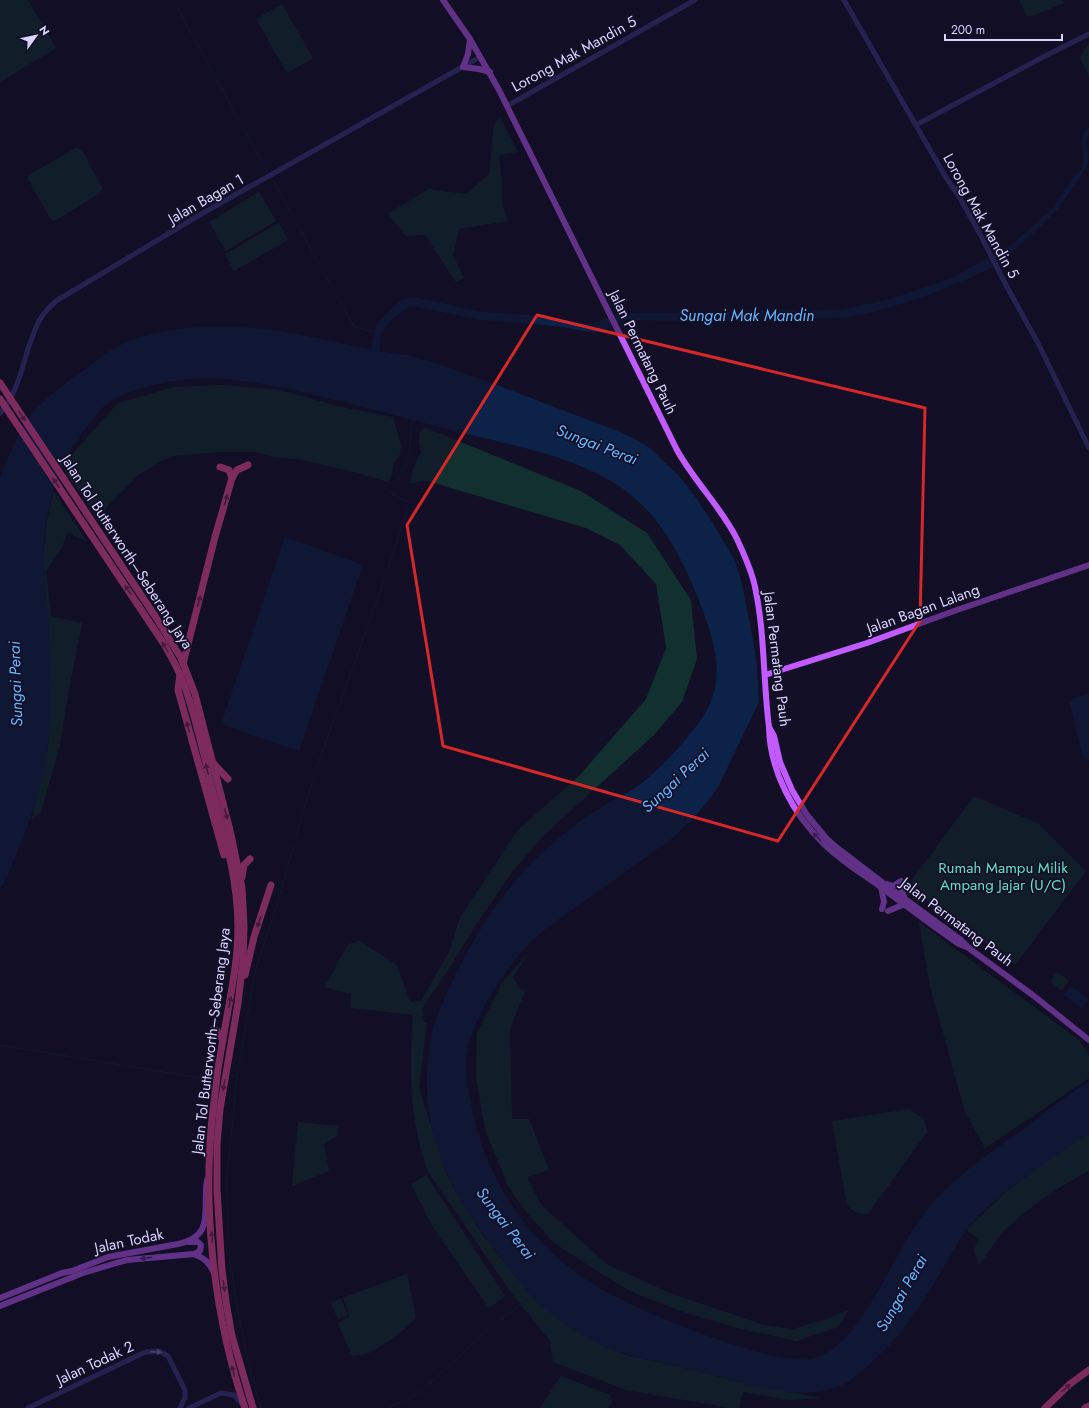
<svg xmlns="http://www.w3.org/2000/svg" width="1089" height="1408" font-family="Jost,sans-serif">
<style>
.green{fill:#12302f}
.water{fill:#0c2248}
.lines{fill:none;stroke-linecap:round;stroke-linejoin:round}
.stream{stroke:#0c2248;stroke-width:1}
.minor{stroke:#3d3a85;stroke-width:5}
.major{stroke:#c25bff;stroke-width:6}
.highway{stroke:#ff4fa3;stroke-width:7}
.oneway{fill:#7d2c5e}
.oneway2{fill:#623188}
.oneway3{fill:#837fbc}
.marked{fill:none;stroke:#d62828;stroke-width:3;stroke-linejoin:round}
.labels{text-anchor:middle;stroke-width:3.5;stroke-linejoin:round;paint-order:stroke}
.street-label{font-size:15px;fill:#d9d4ff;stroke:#130f26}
.park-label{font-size:15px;fill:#5fe0c0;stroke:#130f26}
.water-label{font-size:16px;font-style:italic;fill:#62b6ff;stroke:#130f26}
</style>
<rect width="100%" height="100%" fill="#130f26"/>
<g class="green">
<polygon points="0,0 28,0 56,48 0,82"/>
<polygon points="1019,0 1062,0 1064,3 1035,15 1027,16"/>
<polygon points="282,4 313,58 287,73 256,19"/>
<polygon points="1089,43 1089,76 1080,58"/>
<polygon points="500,117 518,152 499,155 502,183 502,205 508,221 459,229 453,255 464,278 456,282 425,235 406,236 388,214 428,189 466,194 489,174 494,125"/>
<polygon points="76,148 82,150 102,188 100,193 54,221 50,218 28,179 29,175"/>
<polygon points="259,192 276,221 226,251 209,222"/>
<polygon points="279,223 288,240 234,271 225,254"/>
<polygon points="222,385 280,390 341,407 393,417 401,445 400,454 393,465 392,473 388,482 355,472 297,459 274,457 255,452 217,452 174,456 161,461 138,475 108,506 100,522 64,470 75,451 118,403 174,387"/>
<path d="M424,427l157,64 66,42 44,67 6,59 -15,43 -28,33 -110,100 -32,37 -35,51 -29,47 -26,38 2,14 3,1 -8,65 27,85 8,16 25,41 40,51 17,20 11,9 56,36 23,9 50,11 70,18 75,14 -32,2 -46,-8 -4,16h-8l-105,-18 -73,-28 -3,-21 -37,-46 -85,-123c-8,-24 -14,-49 -16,-74 -2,-28 -1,-55 1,-83l-62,-7v-14l-26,-7 23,-43 12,-3 37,24 13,37 11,-1 29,-51 10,-33 57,-86 62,-55 67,-77 20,-51 -10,-64 -36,-39 -34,-17 -159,-47h-6l-11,3 4,-18 7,-14 -2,-8v-10z"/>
<polygon points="54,491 87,542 67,532 62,547 46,571 51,616 82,623 69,689 60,745 41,812 31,821 43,772 48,748 50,721 51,689 48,621 43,560 47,521"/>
<polygon points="974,796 1039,824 1086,871 1015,965 912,889 910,883"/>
<polygon points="919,922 1079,1040 1089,1055 1089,1078 985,1148 965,1112 930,986"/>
<polygon points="528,953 513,977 519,988 525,991 510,1029 512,1119 529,1119 549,1170 527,1177 541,1205 608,1265 670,1293 764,1325 793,1329 824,1320 849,1310 838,1327 796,1341 741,1329 687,1313 634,1293 600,1273 553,1242 528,1214 508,1186 485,1129 476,1077 477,1033 502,983"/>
<polygon points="1057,972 1069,981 1061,991 1051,981"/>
<path d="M909,1109l15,10 3,13 -59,82c-10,0 -14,-2 -21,-9l-15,-84z"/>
<polygon points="298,1122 337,1126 338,1135 324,1144 329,1171 292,1186"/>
<path d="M1089,1133v38c-30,15 -60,36 -84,59 -10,10 -17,24 -26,35l-5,-14 4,-13 -12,-8 40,-38 43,-32z"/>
<polygon points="426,1175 505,1296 489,1308 434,1229 411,1184"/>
<polygon points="407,1274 416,1318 394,1338 367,1354 352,1356 338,1323 350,1316 343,1298"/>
<polygon points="341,1298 348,1315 338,1319 331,1303"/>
<polygon points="561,1376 610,1395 612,1402 608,1408 540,1408"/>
</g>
<g class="water">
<path d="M1089,127v6l-3,6v6l3,12 -2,10 -30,43 -19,19 -35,31 -15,10 -62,26 -32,10 -25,7 -29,5 -149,3 -65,-1 -22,11 -15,1 -32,-6 -75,-6 -69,-14c-9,2 -27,17 -31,26 -2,5 -2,13 -3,19l31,5 22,6 60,21 128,49 19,9 11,7 29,28 15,19 18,27 22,37 5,14 4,16 11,56 3,22 2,35 -40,83 -7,11 -20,24 -22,20 -129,92c-30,27 -66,79 -74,120 -3,18 1,39 5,57 13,63 47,120 98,159 35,28 86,48 127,64 28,10 90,34 118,26 45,-12 76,-99 103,-136 29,-41 67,-65 107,-94 21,-16 41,-33 64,-46v51c-40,29 -84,54 -118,91 -12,14 -20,31 -29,46 -19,32 -37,62 -65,87 -10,9 -19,19 -31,26 -42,21 -91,3 -133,-8 -18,-4 -35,-9 -53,-13 -22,-5 -44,-9 -65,-20 -18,-9 -40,-24 -56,-38 -16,-16 -29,-35 -43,-53 -50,-64 -81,-130 -65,-213 4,-18 11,-35 19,-51 22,-48 53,-98 92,-134 17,-15 34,-30 53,-42 15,-10 33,-17 47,-28 14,-11 27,-25 39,-38 24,-29 38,-45 35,-85 -2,-18 -8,-35 -14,-52 -18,-47 -40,-93 -83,-122 -52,-34 -121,-43 -180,-59 -49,-13 -96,-26 -145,-37 -27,-5 -54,-11 -81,-12 -32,0 -78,7 -105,25 -8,6 -12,12 -18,20 -9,10 -17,22 -23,34 -16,31 -24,70 -24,105 0,18 3,36 5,54 2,36 4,73 2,109 -4,57 -23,105 -45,156l-5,8v-410c8,-21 17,-45 30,-63 13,-17 38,-35 56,-47 14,-11 29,-23 46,-29 48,-18 115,-16 165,-6 25,5 49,11 74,15l5,-24 6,-7 18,-18 14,-3 68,15 33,2 40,4 34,6 8,-2 21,-9h73l89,-3 16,1 44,-1 51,-11 61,-21 61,-34 34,-31 7,-7 17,-26 11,-11 2,-15 -3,-8 1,-6 3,-10z"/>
<polygon points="285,537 363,565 299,751 221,724"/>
<polygon points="1089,694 1089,761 1082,755 1070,703 1074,698"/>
<polygon points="1071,986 1089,999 1082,1008 1064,995"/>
</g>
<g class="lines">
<g class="stream">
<polyline points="173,0 268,173"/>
<polyline points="271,177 354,327 375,332"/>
<path d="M395,482c15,-10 16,-46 17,-63"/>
<path d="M388,568l20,-60v-6c-5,-6 -11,-2 -18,-11"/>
<polyline points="316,769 384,581"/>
<polyline points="296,836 314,776"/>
<polyline points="282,886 294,845"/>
<polyline points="0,1045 206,1079"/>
<polyline points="231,1075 236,1076"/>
<polyline points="228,1235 227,1177 237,1076 255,972 281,891"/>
<path d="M229,1252c8,54 15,104 32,156"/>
<polyline points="500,1320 531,1296"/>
<polyline points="389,1408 418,1394 489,1329"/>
</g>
<g class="minor">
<polyline points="844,0 945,176 960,198 981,236 1007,287 1038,343 1089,448"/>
<polyline points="507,106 695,0"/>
<polyline points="916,125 1045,56 1089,34"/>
<polyline points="959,180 958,192 959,196"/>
<path d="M0,413c22,-25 23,-58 37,-88 4,-9 11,-17 19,-24l147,-88 277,-156"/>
<polyline points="28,1408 139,1355 146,1352 159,1351 168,1356 185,1390 185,1398 180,1408"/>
<polyline points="189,1408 221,1393 234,1395 242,1404"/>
</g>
<g class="major">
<path d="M443,0l27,39 29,51 178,360c17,31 44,57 60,89 7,15 15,32 18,48 10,46 8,94 14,140l5,9 6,26 12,28 15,25 20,24 9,8 47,36 78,57 9,9 64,47 55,44"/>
<polyline points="470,39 468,54 463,67 479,69 490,72"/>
<polyline points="765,675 867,643 954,611 1089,565"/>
<path d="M769,728c1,43 24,86 55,116 17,17 39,30 58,44 26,19 51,38 77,56l10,4"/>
<polyline points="887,884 893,886 901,881"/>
<polyline points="881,887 884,902 882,909"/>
<polyline points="904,897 902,891 904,884"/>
<polyline points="888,911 905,904"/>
<polyline points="189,1242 198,1242 201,1245 200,1251 194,1254"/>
<path d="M0,1298l62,-25 10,-2 36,-14 70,-13c38,-8 24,-34 29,-64"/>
<path d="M0,1306l83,-33 30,-9 14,-4 67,-6c10,4 15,8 19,17"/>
</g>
<g class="highway">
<polyline points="0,383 155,616 181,658 195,694 230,830 242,888 244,926 243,960 238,1003 220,1109 217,1144 217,1190 222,1270 226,1302 232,1336 253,1408"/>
<path d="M0,399l164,245c7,12 14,24 19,38 13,34 20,71 29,106 12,45 26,92 26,139 0,38 -9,75 -15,112 -4,21 -7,42 -9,63 -13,99 -1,211 31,306"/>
<polyline points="220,467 229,470 232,478"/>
<polyline points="183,664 215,537 232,478 237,470 248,465"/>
<polyline points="180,674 178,690 224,855"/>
<polyline points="214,764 228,779"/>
<polyline points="242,877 244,865 250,859"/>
<polyline points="245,975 254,937 271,885"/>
<polyline points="213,1030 217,1031 223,1040"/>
<polyline points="1045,1408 1070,1384 1089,1370"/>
<polyline points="1085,1408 1089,1406"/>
</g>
</g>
<defs><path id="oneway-solid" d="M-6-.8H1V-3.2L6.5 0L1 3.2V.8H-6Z"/></defs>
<g class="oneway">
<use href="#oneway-solid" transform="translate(22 416) rotate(56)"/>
<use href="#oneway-solid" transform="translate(56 483) rotate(-124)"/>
<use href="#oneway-solid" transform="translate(226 500) rotate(-73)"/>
<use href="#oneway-solid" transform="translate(128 590) rotate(-124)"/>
<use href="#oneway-solid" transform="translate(199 601) rotate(-75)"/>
<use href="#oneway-solid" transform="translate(165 647) rotate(-121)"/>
<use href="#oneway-solid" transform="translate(188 727) rotate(-106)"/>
<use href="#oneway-solid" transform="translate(207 769) rotate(-104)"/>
<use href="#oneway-solid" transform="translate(226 814) rotate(76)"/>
<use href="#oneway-solid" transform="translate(259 922) rotate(108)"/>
<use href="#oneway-solid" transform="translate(230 1002) rotate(-79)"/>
<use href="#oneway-solid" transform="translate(224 1085) rotate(100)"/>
<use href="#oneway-solid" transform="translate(212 1237) rotate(-94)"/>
<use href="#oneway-solid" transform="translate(224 1286) rotate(82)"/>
<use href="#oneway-solid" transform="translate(233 1371) rotate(-104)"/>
<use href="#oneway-solid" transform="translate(1066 1388) rotate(-42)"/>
</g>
<g class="oneway2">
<use href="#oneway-solid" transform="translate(817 837) rotate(-134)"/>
<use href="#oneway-solid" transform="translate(146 1258) rotate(174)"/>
</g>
<use class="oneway3" href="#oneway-solid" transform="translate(156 1352) rotate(3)"/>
<path d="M0 0H1089V1408H0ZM537,315l388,93 -5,213 -142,220 -335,-95 -36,-221z" fill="#130f26" fill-opacity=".55" fill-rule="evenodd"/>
<path class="marked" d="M537,315l388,93 -5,213 -142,220 -335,-95 -36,-221z"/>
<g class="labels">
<g class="street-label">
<text transform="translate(574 54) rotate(-29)" y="5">Lorong Mak Mandin 5</text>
<text transform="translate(206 199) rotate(-30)" y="5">Jalan Bagan 1</text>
<text transform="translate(981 216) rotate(61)" y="5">Lorong Mak Mandin 5</text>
<text transform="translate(643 352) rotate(64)" y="5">Jalan Permatang Pauh</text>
<text transform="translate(127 552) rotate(57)" y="5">Jalan Tol Butterworth–Seberang Jaya</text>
<text transform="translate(923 609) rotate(-20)" y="5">Jalan Bagan Lalang</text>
<text transform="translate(777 659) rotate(83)" y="5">Jalan Permatang Pauh</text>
<text transform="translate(957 922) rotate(37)" y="5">Jalan Permatang Pauh</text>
<text transform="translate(211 1041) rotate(-83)" y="5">Jalan Tol Butterworth–Seberang Jaya</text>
<text transform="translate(129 1241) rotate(-12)" y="5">Jalan Todak</text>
<text transform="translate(95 1363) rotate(-25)" y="5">Jalan Todak 2</text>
</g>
<g class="park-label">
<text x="1003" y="873">Rumah Mampu Milik<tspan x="1003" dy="17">Ampang Jajar (U/C)</tspan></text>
</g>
<g class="water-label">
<text x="747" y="321">Sungai Mak Mandin</text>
<text transform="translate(597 444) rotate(21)" y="6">Sungai Perai</text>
<text transform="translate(15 684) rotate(-92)" y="6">Sungai Perai</text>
<text transform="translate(675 780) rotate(-43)" y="6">Sungai Perai</text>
<text transform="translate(506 1223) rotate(53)" y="6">Sungai Perai</text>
<text transform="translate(901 1293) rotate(-60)" y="6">Sungai Perai</text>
</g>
</g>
<g transform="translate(36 36) rotate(57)" stroke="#130f26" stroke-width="3" paint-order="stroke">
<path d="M0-3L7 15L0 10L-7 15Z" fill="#d9d4ff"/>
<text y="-6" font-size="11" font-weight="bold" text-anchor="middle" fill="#d9d4ff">N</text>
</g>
<path d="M945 34v6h117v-6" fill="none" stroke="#d9d4ff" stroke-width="2"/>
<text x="951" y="34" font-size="12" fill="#d9d4ff" stroke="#130f26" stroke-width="3" paint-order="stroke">200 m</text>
</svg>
